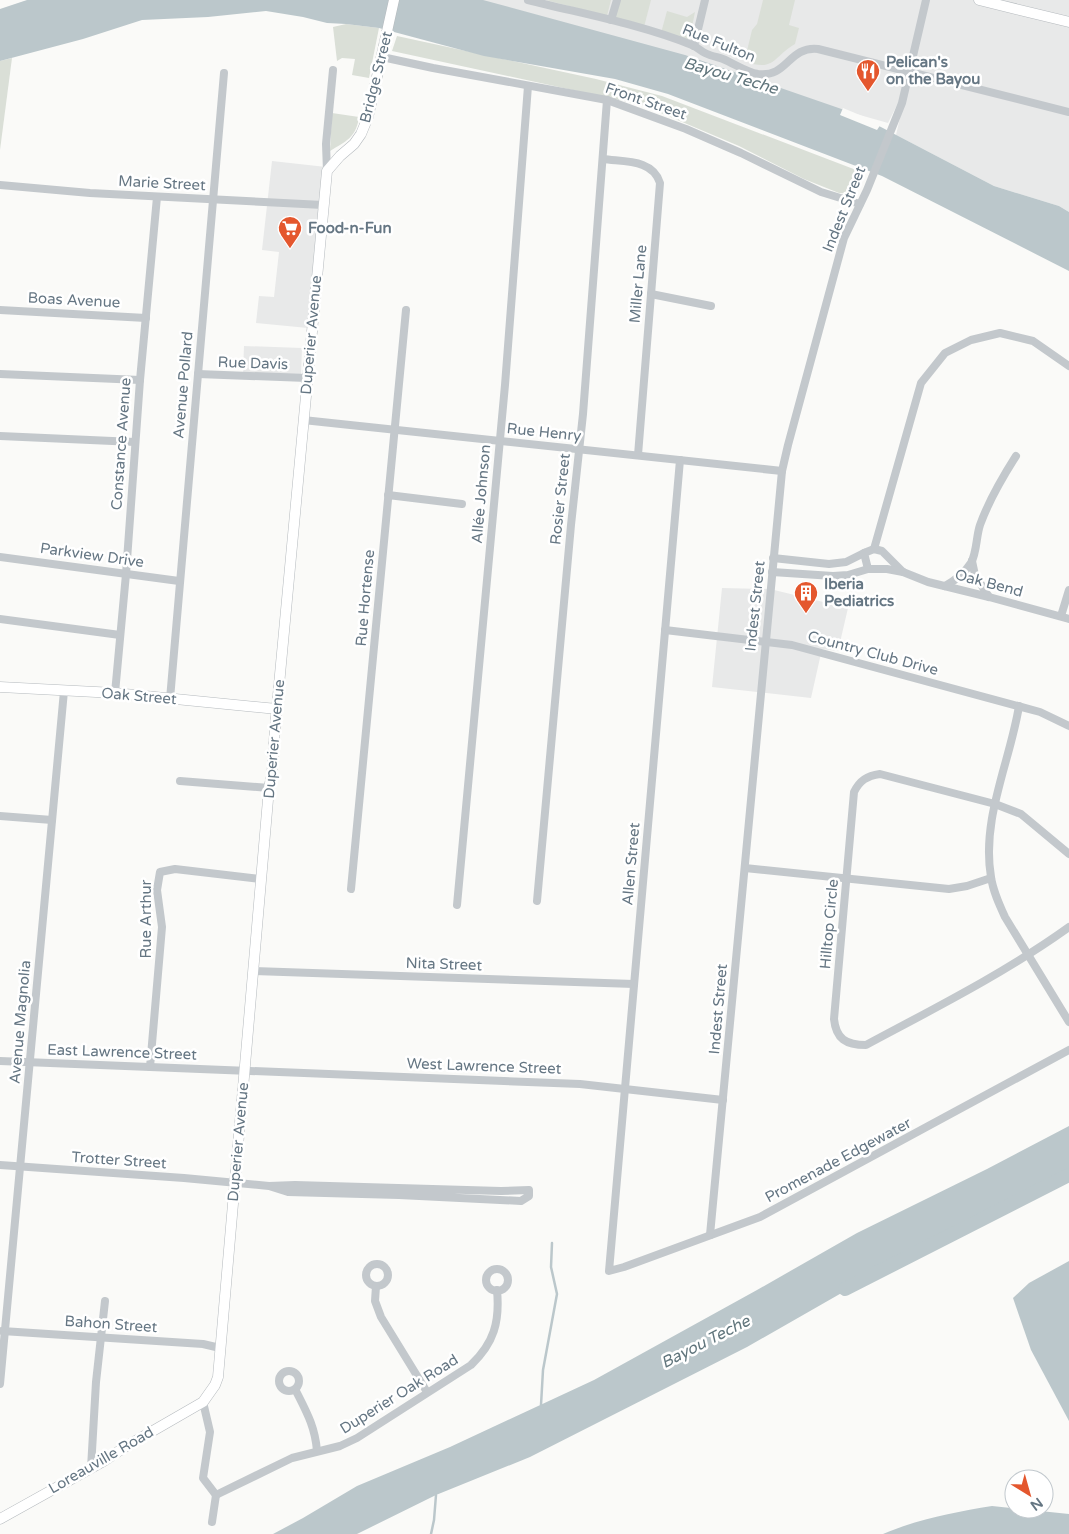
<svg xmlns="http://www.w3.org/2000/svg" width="1069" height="1534" font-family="'Varela Round',sans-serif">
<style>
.built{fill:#e8e9e9}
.green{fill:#dadfd7}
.water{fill:#bbc7cb}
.pier{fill:#fafaf8}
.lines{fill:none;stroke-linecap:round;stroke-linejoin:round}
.stream{stroke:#bbc7cb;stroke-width:2.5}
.river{stroke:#bbc7cb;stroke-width:14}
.major-casing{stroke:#b5babe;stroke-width:11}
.minor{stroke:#c3c8cc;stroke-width:8}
.major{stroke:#fff;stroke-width:10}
.labels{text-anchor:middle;stroke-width:5;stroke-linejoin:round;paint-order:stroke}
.street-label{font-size:15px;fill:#657683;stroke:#fff}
.poi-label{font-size:15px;font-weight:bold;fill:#657683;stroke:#fff;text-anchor:start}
.water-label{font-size:16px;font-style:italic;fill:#60757c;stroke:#fff}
</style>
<rect width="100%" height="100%" fill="#fafaf8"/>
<g class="built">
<polygon points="456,0 923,0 900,99 888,123"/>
<polygon points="927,0 1069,0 1069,212 1059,206 994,186 896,135"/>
<polygon points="272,161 326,167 308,328 256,323 259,296 274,297 279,252 262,250"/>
<polygon points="244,346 302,348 301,375 243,373"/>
<polygon points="722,588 770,589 848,608 838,651 822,649 811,698 712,687"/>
</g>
<g class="green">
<polygon points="546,0 611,0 607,16"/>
<polygon points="620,0 651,0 644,27 615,19"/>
<path d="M763,0h32l-6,25 10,3 -4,16c-21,12 -21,29 -50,17v-2l7,-29 5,-6z"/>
<polygon points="667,11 687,17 695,12 690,37 686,40 661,33"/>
<polygon points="346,24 379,28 369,78 352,75 355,59 342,58 337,61 333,27"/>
<polygon points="397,36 596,79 662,96 864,173 854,194 839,193 804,179 739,146 642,105 392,51"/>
<polygon points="12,58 0,150 0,61"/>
<path d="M332,113l27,4c-3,21 -13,24 -29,34z"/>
</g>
<g class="water">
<polygon points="27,0 483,0 685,55 856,114 994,186 1059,206 1069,212 1069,271 882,176 668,94 615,79 484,56 379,28 346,24 327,23 303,17 266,11 208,17 142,20 83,39 0,61 0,9"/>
<polygon points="1069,1126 1069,1171 1000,1204 957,1227 747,1347 530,1457 436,1495 357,1534 273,1534 303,1518 357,1486 450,1447 594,1380 757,1290 857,1233 987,1169"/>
<polygon points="1069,1261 1069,1421 1031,1350 1013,1298 1029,1283"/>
<path d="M992,1506l77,8v20h-186c35,-15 72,-22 109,-28z"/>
</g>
<polygon class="pier" points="843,108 879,123 881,124 877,130 840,115"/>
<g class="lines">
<g class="stream">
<polyline points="541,1405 543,1370 557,1294 551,1267 552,1243"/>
<polyline points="431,1534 434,1520 436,1495"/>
</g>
<polyline class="river" points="845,1289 1069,1175"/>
<g class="major-casing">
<g id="major">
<polyline points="979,0 1069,22"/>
<polyline points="0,687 115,693 277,709"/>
<polyline points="0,1519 104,1461 125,1447 203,1402 215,1385 218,1377 269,788 272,774 275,728 327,171 340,156 354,144 361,134 368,117 394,0"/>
</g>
</g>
<g class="minor">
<path d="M528,0c55,14 112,24 164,45 5,2 9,6 13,8 6,3 12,4 18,6 12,5 23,13 35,15 30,4 30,-28 60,-25l251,63"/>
<polyline points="611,20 617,0"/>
<polyline points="694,46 705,0"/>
<polyline points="382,57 433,68 607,100 686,129 741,153 821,192 860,204"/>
<path d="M603,159c21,3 50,0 57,24l-22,272"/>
<polyline points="327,171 326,144 333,70"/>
<polyline points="0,185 90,193 323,205"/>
<polyline points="651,294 711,306"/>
<polyline points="0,310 146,318"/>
<polyline points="0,374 140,380"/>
<polyline points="198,374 307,378"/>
<polyline points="303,420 782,471"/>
<polyline points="0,436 135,442"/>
<polyline points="680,460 609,1271 624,1267 760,1217 1069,1050"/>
<polyline points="388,495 462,504"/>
<polyline points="874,549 921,383 945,353 971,340 1000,333 1033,341 1069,366"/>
<polyline points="0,557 179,581"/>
<polyline points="773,558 829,564 846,562 864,553"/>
<polyline points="972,561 975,575 989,597"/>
<polyline points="868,569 864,553 874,549 882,551 903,572 928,582 989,597 1069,619"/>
<polyline points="772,572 833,576 848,575 868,569 887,569 903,572"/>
<path d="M945,586c11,-6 19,-12 26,-23 6,-11 5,-26 9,-38 9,-25 22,-47 36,-69"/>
<polyline points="1061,616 1069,590"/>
<polyline points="0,619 120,635"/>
<polyline points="665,630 792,645 1040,712 1069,726"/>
<polyline points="115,693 126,574 140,380 157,197"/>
<polyline points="170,699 224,73"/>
<path d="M1019,706c-9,56 -38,113 -28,171 2,14 8,27 14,40l64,105"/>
<polyline points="180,781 269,788"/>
<polyline points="0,816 52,820"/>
<path d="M1069,854l-48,-40 -26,-10 -115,-30c-13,2 -20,6 -26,18l-20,227c2,20 12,26 32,26 69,-37 139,-72 203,-118"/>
<polyline points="745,868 949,889 967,886 991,878"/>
<polyline points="351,889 406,310"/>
<polyline points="537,901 571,525 583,414 607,100"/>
<polyline points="457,905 505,385 528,86"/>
<polyline points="254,971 634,984"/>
<polyline points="0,1061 580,1084 723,1100"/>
<polyline points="150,1067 162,927 157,890 160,872 175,869 261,879"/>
<polyline points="0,1165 184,1178 269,1186 295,1185 501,1191 529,1190 529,1196 521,1201 399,1195 288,1192 269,1186"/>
<path d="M710,1235c24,-255 46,-510 72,-764l6,-26 56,-207 23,-48 35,-87 24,-103"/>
<circle cx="377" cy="1275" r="11"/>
<circle cx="497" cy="1280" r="11"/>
<polyline points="376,1286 375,1301 381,1317 427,1392"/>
<polyline points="2,1331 203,1344 220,1348"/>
<circle cx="289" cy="1381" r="10"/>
<polyline points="0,1384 64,691"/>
<path d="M295,1389c11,22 20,37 22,62"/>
<polyline points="203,1402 210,1432 203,1478 216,1495"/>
<polyline points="91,1468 96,1382 105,1301"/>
<path d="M216,1495l76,-37 48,-12 17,-8 114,-73c23,-22 29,-43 26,-75"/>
<polyline points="212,1522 216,1495"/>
</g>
<use href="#major" class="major"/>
</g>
<defs>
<g id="restaurant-pin" transform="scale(1.25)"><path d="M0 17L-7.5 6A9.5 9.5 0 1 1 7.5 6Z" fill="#e4572e" stroke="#fff"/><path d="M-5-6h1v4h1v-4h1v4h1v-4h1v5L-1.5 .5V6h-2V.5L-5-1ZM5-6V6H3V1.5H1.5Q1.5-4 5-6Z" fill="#fff"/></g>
<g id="supermarket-pin" transform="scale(1.25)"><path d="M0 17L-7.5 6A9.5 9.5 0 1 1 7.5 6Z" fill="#e4572e" stroke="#fff"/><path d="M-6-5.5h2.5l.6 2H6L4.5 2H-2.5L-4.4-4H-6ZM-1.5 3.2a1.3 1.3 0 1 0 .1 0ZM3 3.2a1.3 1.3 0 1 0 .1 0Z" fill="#fff"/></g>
<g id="building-pin" transform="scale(1.25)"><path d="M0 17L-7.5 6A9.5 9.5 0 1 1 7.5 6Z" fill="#e4572e" stroke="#fff"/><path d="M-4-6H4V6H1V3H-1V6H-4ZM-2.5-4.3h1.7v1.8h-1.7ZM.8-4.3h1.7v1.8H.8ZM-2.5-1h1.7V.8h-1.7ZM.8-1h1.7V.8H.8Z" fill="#fff"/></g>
</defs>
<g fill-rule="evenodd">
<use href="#restaurant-pin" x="868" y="71"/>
<use href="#supermarket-pin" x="290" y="228"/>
<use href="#building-pin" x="806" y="593"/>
</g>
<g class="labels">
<g class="street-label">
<text transform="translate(719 43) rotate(22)" y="5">Rue Fulton</text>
<text transform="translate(376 77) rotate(-76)" y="5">Bridge Street</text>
<text transform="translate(646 101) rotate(19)" y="5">Front Street</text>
<text transform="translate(162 183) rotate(3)" y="5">Marie Street</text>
<text transform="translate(844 209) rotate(-68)" y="5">Indest Street</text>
<text transform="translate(638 284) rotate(-85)" y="5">Miller Lane</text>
<text transform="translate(74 300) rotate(3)" y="5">Boas Avenue</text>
<text transform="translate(311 335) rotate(-85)" y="5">Duperier Avenue</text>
<text transform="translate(253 363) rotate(2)" y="5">Rue Davis</text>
<text transform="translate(183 385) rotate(-85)" y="5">Avenue Pollard</text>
<text transform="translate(544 432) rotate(6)" y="5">Rue Henry</text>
<text transform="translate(121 444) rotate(-86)" y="5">Constance Avenue</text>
<text transform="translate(481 494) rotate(-85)" y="5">Allée Johnson</text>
<text transform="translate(560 499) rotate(-84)" y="5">Rosier Street</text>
<text transform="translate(92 555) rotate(8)" y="5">Parkview Drive</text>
<text transform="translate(989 583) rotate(15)" y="5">Oak Bend</text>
<text transform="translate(365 598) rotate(-85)" y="5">Rue Hortense</text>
<text transform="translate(755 606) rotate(-84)" y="5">Indest Street</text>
<text transform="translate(873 653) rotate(15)" y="5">Country Club Drive</text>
<text transform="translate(139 696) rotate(5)" y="5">Oak Street</text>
<text transform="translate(274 739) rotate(-85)" y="5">Duperier Avenue</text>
<text transform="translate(631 864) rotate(-85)" y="5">Allen Street</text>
<text transform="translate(146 919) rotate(-90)" y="5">Rue Arthur</text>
<text transform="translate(829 924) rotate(-85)" y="5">Hilltop Circle</text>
<text transform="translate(444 964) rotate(2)" y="5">Nita Street</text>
<text transform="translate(718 1009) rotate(-85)" y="5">Indest Street</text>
<text transform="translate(20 1022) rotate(-85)" y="5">Avenue Magnolia</text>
<text transform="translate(122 1052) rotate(2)" y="5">East Lawrence Street</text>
<text transform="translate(484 1066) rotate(2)" y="5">West Lawrence Street</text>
<text transform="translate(238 1142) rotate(-85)" y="5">Duperier Avenue</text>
<text transform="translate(119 1160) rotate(4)" y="5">Trotter Street</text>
<text transform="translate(838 1160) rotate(-28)" y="5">Promenade Edgewater</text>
<text transform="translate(111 1324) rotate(4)" y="5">Bahon Street</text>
<text transform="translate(399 1394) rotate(-32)" y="5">Duperier Oak Road</text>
<text transform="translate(101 1460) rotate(-30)" y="5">Loreauville Road</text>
</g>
<g class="poi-label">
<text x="886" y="67">Pelican's<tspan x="886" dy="17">on the Bayou</tspan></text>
<text x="308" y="233">Food-n-Fun</text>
<text x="824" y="589">Iberia<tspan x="824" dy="17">Pediatrics</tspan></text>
</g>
<g class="water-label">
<text transform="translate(731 75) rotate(16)" y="6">Bayou Teche</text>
<text transform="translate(705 1341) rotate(-27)" y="6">Bayou Teche</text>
</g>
</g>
<g transform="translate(1029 1494) rotate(143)"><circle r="24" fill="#ffffff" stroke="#c1c8cd"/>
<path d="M0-4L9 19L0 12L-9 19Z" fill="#e4572e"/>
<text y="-8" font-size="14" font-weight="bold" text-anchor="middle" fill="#657683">N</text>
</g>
</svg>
